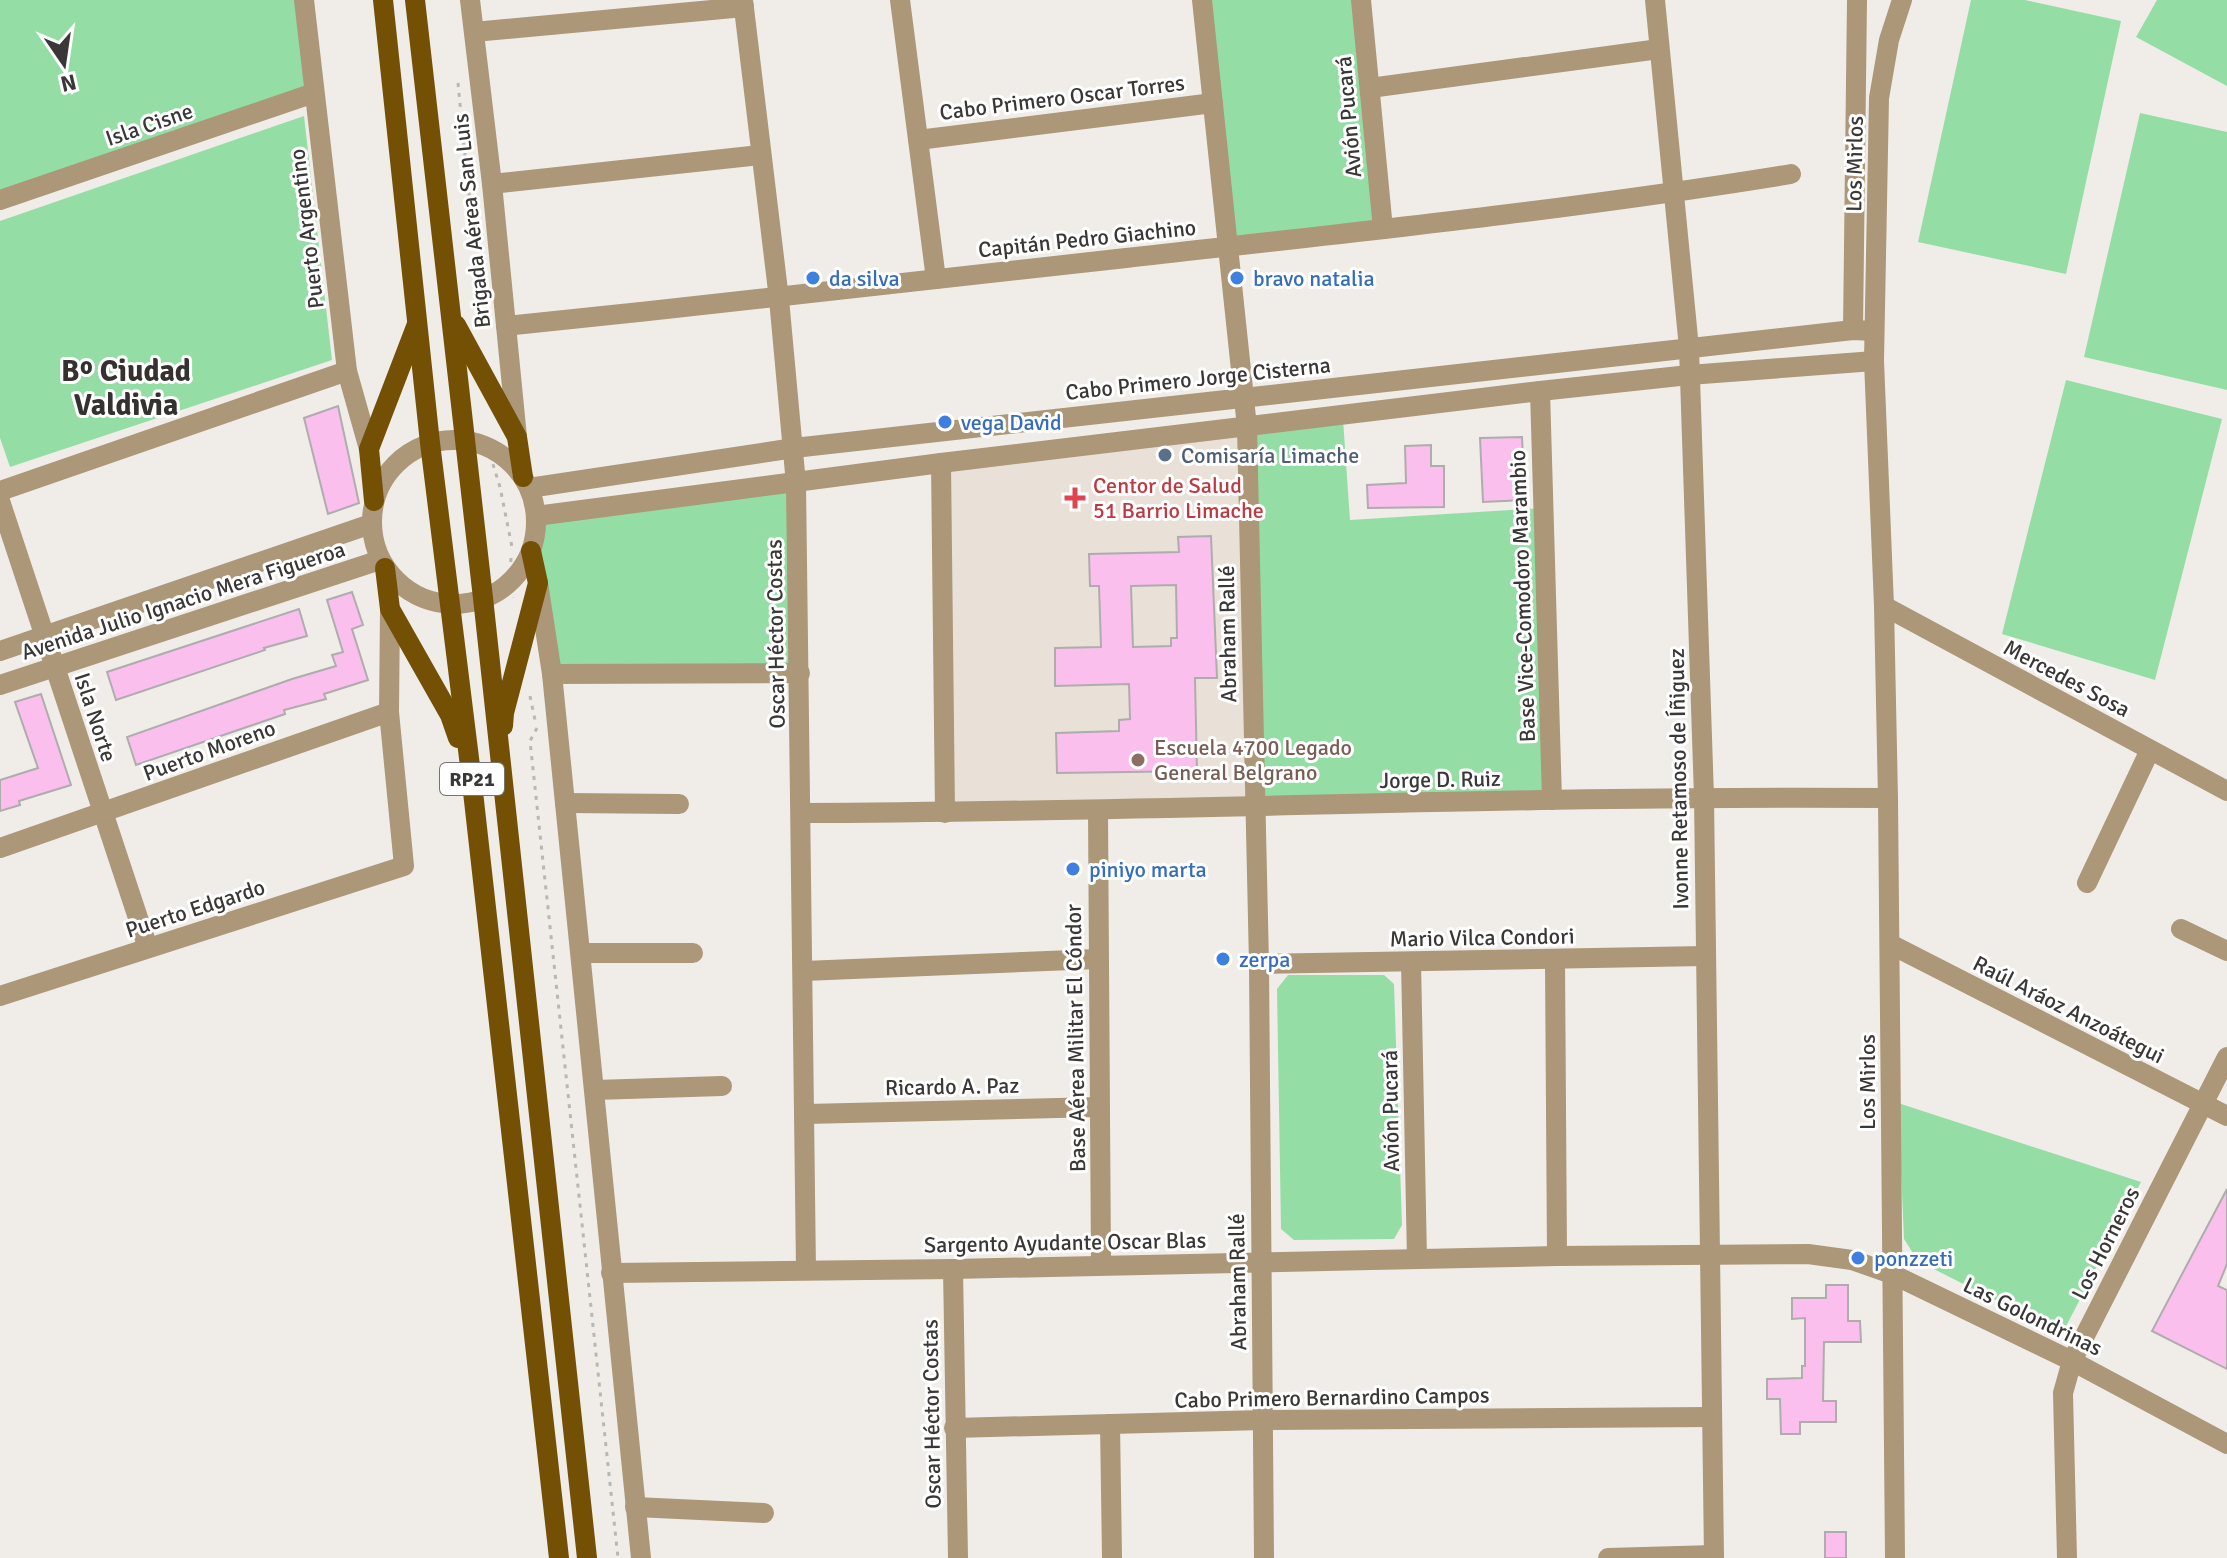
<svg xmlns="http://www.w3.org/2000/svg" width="2227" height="1558" font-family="Signika,sans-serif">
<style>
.built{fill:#e9e1d8}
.green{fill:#94dea5}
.building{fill:#fabfec;stroke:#afacae;stroke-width:2;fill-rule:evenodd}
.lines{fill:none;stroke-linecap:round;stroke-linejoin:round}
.path{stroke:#b9b7b3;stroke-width:3;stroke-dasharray:4 6;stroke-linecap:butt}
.minor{stroke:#ac9778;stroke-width:20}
.major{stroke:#745004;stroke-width:20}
.shop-dot{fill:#3f7fe0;stroke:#fff;stroke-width:3}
.service-dot{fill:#5c6f8a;stroke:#fff;stroke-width:3}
.health-dot{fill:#e0444e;stroke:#fff;stroke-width:3}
.education-dot{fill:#8d6e63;stroke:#fff;stroke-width:3}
.labels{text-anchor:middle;stroke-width:6;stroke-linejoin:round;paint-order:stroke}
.shield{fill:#fff;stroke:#747473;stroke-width:2}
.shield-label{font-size:20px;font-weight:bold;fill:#393837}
.street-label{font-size:22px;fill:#393837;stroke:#fff}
.shop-label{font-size:22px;fill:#366cbe;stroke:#fff;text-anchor:start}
.service-label{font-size:22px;fill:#4e5e75;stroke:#fff;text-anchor:start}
.health-label{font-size:22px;fill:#be3a42;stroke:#fff;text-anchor:start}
.education-label{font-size:22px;fill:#785e54;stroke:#fff;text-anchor:start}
.district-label{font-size:30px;font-weight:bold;fill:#34312f;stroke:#fff}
</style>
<rect width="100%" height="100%" fill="#f0ede9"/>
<polygon class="built" points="1243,431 1248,801 949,809 945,468"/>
<g class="green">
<polygon points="0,0 301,0 311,92 0,198"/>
<polygon points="1203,0 1358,0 1382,228 1230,245"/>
<polygon points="1971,0 2025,0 2121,21 2066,274 1918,242"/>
<polygon points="2157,0 2227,0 2227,86 2136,37"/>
<polygon points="2140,113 2227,132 2227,390 2084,357"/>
<polygon points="304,116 332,360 10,467 0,438 0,221"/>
<polygon points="2066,380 2222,419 2155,680 2002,634"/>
<polygon points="1343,419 1350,520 1543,508 1551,799 1254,806 1250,429"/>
<polygon points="796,484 797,671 552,673 533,551 538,517"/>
<polygon points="1288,975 1384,975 1394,984 1402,1225 1394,1239 1294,1240 1281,1229 1277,989"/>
<polygon points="1898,1103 2141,1182 2062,1334 1918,1261 1904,1239"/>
</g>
<g class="building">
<polygon points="338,406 359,503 328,514 304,418"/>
<polygon points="1522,437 1525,500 1483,502 1480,438"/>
<polygon points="1431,445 1431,466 1444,466 1444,507 1368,508 1367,485 1406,483 1405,446"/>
<path d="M1211,536l6,142h-22l2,93 -140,2 -1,-40 63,-2v-11l11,-1 -1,-35 -74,2v-38l46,-1 -2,-61h-9l-1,-32 90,-2 -1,-15zM1176,585l1,53h-6v8l-38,1 -2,-61z"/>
<polygon points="352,592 363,625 352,629 368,680 324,694 326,699 284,710 285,714 136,765 127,737 292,679 336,666 332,655 343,652 327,600"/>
<polygon points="299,609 307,636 264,648 265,650 116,700 107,672"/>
<polygon points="41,694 71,785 19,801 20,805 0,811 0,780 38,768 15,702"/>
<polygon points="2227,1189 2227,1264 2218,1286 2227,1290 2227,1369 2152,1331"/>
<polygon points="1826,1285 1848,1285 1848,1321 1860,1321 1861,1342 1824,1342 1823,1401 1836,1401 1836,1422 1800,1422 1800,1434 1781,1434 1780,1399 1767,1399 1767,1379 1802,1378 1802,1366 1805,1366 1805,1318 1792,1319 1792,1298 1826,1298"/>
<rect x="1825" y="1532" width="21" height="26"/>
</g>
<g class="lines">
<g class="path">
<polyline points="458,83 468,187 476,243"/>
<polyline points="487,445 500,487 512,547"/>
<polyline points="511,558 510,581 513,598"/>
<polyline points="530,696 535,720"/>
<polyline points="537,728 530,741 618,1558"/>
</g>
<g class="minor">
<polyline points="304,0 347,371 369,449"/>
<polyline points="470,0 492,184 517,437"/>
<polyline points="743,0 779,299 796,484 806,1270"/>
<polyline points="900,0 936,279"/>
<polyline points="1202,0 1247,427 1259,964 1264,1558"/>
<polyline points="1361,0 1383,229"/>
<polyline points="1655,0 1689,348 1704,797 1714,1558"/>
<polyline points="474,32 744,7"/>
<polyline points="1370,88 1659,49"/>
<polyline points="918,140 1213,103"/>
<polyline points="492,184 760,155"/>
<polyline points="0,200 314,93"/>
<path d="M506,326c207,-21 414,-45 620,-68 222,-25 444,-48 665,-84"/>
<polyline points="1853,330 1857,0"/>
<polyline points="1540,391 1552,800"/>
<circle cx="454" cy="522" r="82"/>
<polyline points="941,463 945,813"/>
<polyline points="529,488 794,448 1853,330 1874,331"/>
<polyline points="0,491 347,371"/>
<polyline points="0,501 148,948"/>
<polyline points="536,516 941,463 1540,391 1689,375 1874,361"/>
<polyline points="538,583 552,674 641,1558"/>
<polyline points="1884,606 2227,791"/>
<polyline points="0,651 371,524"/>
<polyline points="552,674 800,673"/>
<polyline points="0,685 380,560"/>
<polyline points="565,803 679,804"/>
<polyline points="1098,811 1101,1264"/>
<path d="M802,813c362,-1 724,-18 1086,-15"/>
<polyline points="0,848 389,712"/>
<polyline points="2087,883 2150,750"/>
<polyline points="2181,929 2227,951"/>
<polyline points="1890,944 2227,1116"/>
<polyline points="581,953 693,953"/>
<polyline points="1555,961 1557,1256"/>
<polyline points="1411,962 1417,1259"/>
<polyline points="1259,964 1705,956"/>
<polyline points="804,971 1097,959"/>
<polyline points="0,996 404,866 389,712 390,609"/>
<polyline points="595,1090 722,1086"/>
<polyline points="806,1114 1099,1107"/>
<polyline points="953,1269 958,1558"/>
<polyline points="611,1273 953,1269 1557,1256 1808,1254 1852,1260 1892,1274 2072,1361 2227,1444"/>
<polyline points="1110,1424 1112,1558"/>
<polyline points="954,1428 1263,1420 1711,1417"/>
<polyline points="635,1507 764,1513"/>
<polyline points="1608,1558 1714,1555"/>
<polyline points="1895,1558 1888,798 1884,606 1874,361 1879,98 1889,40 1902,0"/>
<polyline points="2067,1558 2063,1393 2072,1361 2227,1057"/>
</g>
<g class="major">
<polyline points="383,0 430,443 471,774 559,1558"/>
<polyline points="415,0 483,598 587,1558"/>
<polyline points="456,325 517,437 523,477"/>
<polyline points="374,501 369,449 417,324"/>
<polyline points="385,568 390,609 450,715 458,738"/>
<polyline points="503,726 504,713 538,583 531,551"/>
</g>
</g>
<g class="shop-dot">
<circle cx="813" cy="278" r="8"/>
<circle cx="1237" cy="278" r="8"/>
<circle cx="945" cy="422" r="8"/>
<circle cx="1073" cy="869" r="8"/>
<circle cx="1223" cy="959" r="8"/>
<circle cx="1858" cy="1258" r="8"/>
</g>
<circle class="service-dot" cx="1165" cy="455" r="8"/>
<path class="health-dot" d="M1071 486h8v8h8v8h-8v8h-8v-8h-8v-8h8z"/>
<circle class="education-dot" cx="1138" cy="760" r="8"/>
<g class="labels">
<rect class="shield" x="440" y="763" width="64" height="32" rx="6"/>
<g class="shield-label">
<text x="472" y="786">RP21</text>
</g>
<g class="street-label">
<text transform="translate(1062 97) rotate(-7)" y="8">Cabo Primero Oscar Torres</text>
<text transform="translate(1348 117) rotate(-95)" y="8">Avión Pucará</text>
<text transform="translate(149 124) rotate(-19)" y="8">Isla Cisne</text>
<text transform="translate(1854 164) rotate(-89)" y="8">Los Mirlos</text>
<text transform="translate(471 221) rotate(-96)" y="8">Brigada Aérea San Luis</text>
<text transform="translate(306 229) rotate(-97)" y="8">Puerto Argentino</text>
<text transform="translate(1087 238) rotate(-6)" y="8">Capitán Pedro Giachino</text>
<text transform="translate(1198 378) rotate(-6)" y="8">Cabo Primero Jorge Cisterna</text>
<text transform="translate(1522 596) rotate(-92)" y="8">Base Vice-Comodoro Marambio</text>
<text transform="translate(183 600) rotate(-18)" y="8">Avenida Julio Ignacio Mera Figueroa</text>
<text transform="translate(775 634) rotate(-91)" y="8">Oscar Héctor Costas</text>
<text transform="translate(1227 634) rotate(-91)" y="8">Abraham Rallé</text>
<text transform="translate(2067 678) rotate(28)" y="8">Mercedes Sosa</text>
<text transform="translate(96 717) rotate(72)" y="8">Isla Norte</text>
<text transform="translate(209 750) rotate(-20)" y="8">Puerto Moreno</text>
<text transform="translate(1440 779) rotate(-1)" y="8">Jorge D. Ruiz</text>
<text transform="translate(1678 779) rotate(-91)" y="8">Ivonne Retamoso de Íñiguez</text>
<text transform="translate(195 908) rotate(-18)" y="8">Puerto Edgardo</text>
<text transform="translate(1482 937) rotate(-1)" y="8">Mario Vilca Condori</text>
<text transform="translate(2069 1009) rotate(27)" y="8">Raúl Aráoz Anzoátegui</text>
<text transform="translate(1075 1038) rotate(-91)" y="8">Base Aérea Militar El Cóndor</text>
<text transform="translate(1867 1082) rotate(-90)" y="8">Los Mirlos</text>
<text transform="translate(952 1086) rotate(-1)" y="8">Ricardo A. Paz</text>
<text transform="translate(1390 1111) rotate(-91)" y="8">Avión Pucará</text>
<text transform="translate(1065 1242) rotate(-1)" y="8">Sargento Ayudante Oscar Blas</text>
<text transform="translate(2105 1243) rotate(-63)" y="8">Los Horneros</text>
<text transform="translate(1237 1282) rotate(-91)" y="8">Abraham Rallé</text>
<text transform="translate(2033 1316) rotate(26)" y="8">Las Golondrinas</text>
<text transform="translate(1332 1397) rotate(-1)" y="8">Cabo Primero Bernardino Campos</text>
<text transform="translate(931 1414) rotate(-91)" y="8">Oscar Héctor Costas</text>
</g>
<g class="shop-label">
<text x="829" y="286">da silva</text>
<text x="1253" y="286">bravo natalia</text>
<text x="961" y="430">vega David</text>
<text x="1089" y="877">piniyo marta</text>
<text x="1239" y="967">zerpa</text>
<text x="1874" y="1266">ponzzeti</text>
</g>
<g class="service-label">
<text x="1181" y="463">Comisaría Limache</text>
</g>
<g class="health-label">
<text x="1093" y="493">Centor de Salud<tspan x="1093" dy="25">51 Barrio Limache</tspan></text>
</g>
<g class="education-label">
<text x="1154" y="755">Escuela 4700 Legado<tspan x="1154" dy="25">General Belgrano</tspan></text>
</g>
<g class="district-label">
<text x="126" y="381">Bº Ciudad<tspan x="126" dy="34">Valdivia</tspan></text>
</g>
</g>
<g transform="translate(64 64) rotate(167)" stroke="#ffffff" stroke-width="6" paint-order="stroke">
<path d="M0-6L14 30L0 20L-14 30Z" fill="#393837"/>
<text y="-12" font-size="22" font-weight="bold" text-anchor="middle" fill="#393837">N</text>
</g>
</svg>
